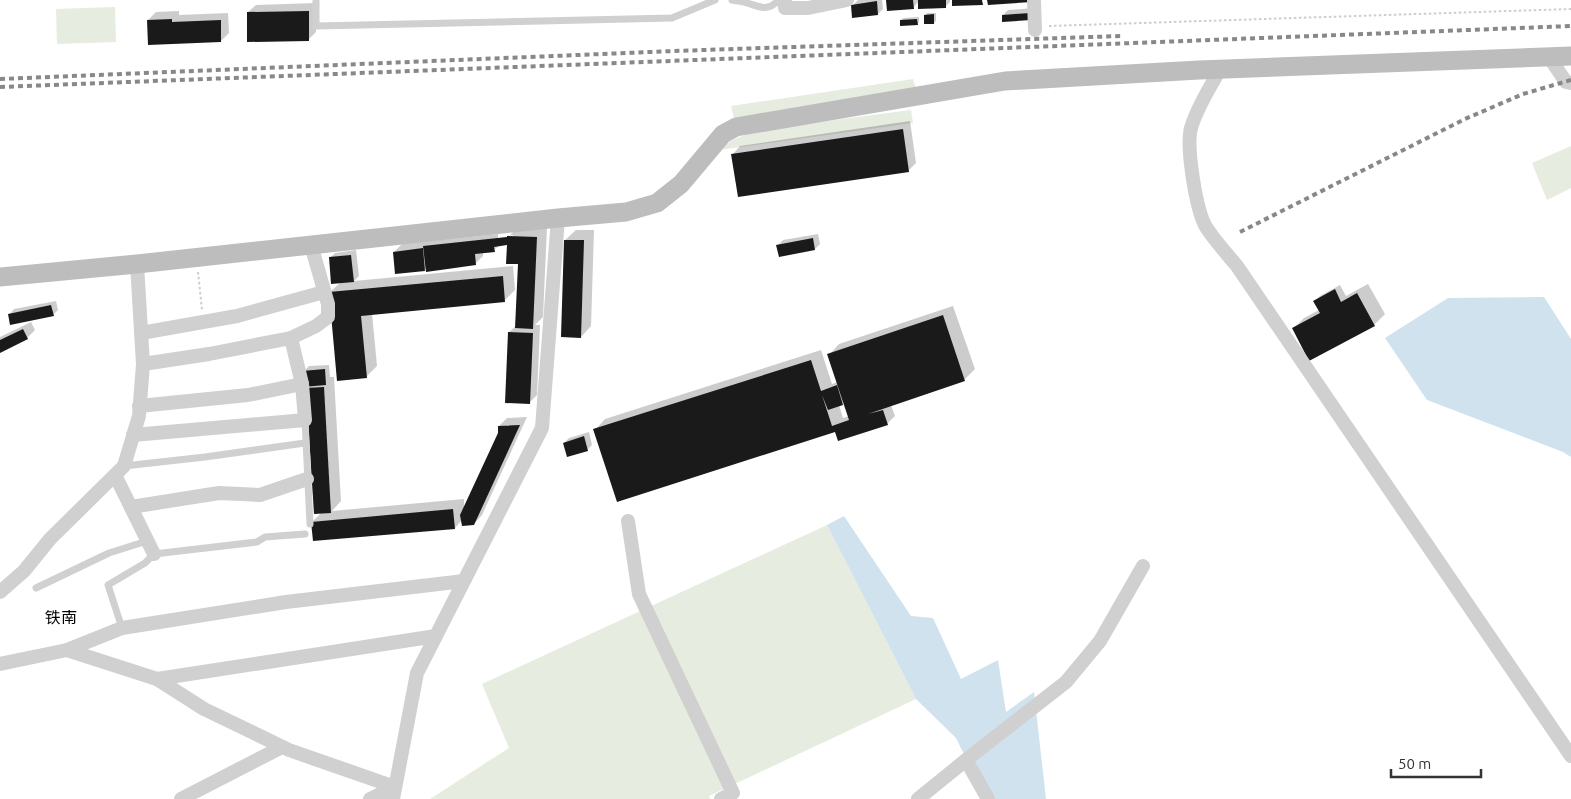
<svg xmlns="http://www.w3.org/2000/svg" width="1571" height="799" font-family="Ubuntu,'Noto Sans SC',sans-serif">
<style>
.green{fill:#e6ecdf}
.water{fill:#cfe2ee}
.shadow{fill:#0003;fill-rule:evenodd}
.building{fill:#1a1a1a}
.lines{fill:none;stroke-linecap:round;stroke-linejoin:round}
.path{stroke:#cdcdcd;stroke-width:2;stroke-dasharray:2.5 2.5;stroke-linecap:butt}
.lane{stroke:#d0d0d0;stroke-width:7}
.street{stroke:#d0d0d0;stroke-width:14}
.secondary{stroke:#bdbdbd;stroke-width:19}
.rail{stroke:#888;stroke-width:4;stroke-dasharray:5 4;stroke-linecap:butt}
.labels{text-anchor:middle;stroke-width:5;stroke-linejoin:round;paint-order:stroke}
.neighbourhood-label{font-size:16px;fill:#000;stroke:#fff}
</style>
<rect width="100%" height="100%" fill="#fff"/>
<g class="green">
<polygon points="115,7 116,42 57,44 56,9"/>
<polygon points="913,79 917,92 735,123 731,106"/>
<polygon points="911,110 913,123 719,150 732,140 758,130"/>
<polygon points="1571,146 1571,188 1547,200 1532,163"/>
<polygon points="827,525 916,699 709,796 710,799 430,799 509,748 482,684"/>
</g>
<g class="water">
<polygon points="1544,297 1571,339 1571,457 1563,452 1427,400 1385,338 1448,298"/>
<polygon points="844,516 911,616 933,618 961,679 998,660 1006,712 1034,692 1046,799 986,799 956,738 916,699 827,525"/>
</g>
<g class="shadow">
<polygon points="858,0 882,0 883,9 878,14 853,5"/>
<polygon points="887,0 950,0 950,2 945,7 919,1 913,8"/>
<polygon points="316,3 316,32 309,39 248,12 256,5"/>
<polygon points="1035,8 1035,14 1003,15 1008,10"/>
<polygon points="179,11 179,15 228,13 229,33 221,41 148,20 156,12"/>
<polygon points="927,13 936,13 936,21 934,23 925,15"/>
<polygon points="919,17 919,22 917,24 901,21 903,18"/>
<polygon points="910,121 916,163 908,171 733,154 740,146"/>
<path d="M519,226l28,1 -4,90 -8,8h5l-3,70 -8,8 -20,-71 8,-7 2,-62 -11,-19 -8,1 -6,5 -11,2v4l-8,8 -48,3 -3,3 -30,-18 8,-8 96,-10v3l11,-1zM513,235v3l-15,1v-2z"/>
<polygon points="576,230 594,230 591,326 581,337 565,240"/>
<polygon points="818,234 820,244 815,249 778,245 783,240"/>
<polygon points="356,250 359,276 354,281 513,266 515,290 504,301 372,313 377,366 366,377 330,292 341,282 330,258 335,253"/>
<polygon points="1368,284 1385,314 1374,325 1293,329 1304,318 1319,310 1315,301 1320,296 1340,285 1346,296"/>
<polygon points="56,301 58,310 53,315 9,315 14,309"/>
<path d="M953,306l22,63 -11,11 -73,25 4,11 -8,8 -52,6h-240l10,-11 216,-69 11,34 6,-2 -9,-27 10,-11zM844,402l5,14 -6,2 -4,-13z"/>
<polygon points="31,322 35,330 27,338 0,351 0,337"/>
<polygon points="329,365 330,377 334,377 341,501 332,511 464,499 464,509 499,433 499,426 507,418 527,417 482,515 474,524 462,520 455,528 312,522 322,512 307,388 311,385 304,371 309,366"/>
<polygon points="589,432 592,445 587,450 564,443 569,438"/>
</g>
<g class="building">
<polygon points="886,0 913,0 914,9 887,11"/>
<polygon points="918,0 946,0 946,8 918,9"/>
<polygon points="952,0 982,0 983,5 952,6"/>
<polygon points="987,0 1032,0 1032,2 988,5"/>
<polygon points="877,1 878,15 852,18 851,5"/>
<polygon points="309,11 309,41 247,42 247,12"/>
<polygon points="1030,13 1031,20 1002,22 1002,15"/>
<polygon points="934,14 934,24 924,24 924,15"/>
<polygon points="172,19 172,22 221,20 221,42 148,45 147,20"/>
<polygon points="917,19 918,25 900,26 900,20"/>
<polygon points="903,129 909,172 738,197 731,154"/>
<polygon points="507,236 537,237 533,329 515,328 518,264 506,264 507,245 494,247 495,252 475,254 476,265 426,272 423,246 507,237"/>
<polygon points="813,238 815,250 779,257 776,245"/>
<polygon points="564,240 584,240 581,338 561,337"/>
<polygon points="423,248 425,271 395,274 393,252"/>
<polygon points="351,255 354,282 331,284 329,257"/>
<polygon points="503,276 505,302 361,316 367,378 337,381 329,292"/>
<polygon points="1335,289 1341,302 1357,293 1375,326 1309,361 1292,328 1320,313 1313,301"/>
<polygon points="51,305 54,316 10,325 8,314"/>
<polygon points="943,315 965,381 868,414 883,410 888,425 838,441 835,432 617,502 593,429 811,360 821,391 837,385 843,405 828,410 822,395 832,426 849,420 827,354"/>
<polygon points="23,329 28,339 0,353 0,340"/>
<polygon points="508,332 533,333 530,404 505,403"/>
<polygon points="325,369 326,385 303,387 302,371"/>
<polygon points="324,387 331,513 314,514 306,388"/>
<polygon points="520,425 474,525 462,526 460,515 498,433 498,426"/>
<polygon points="584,436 588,451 567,457 563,443"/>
<polygon points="453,509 455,529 313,541 311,522"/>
</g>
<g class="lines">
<g class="path">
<polyline points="1049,26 1571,9"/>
<polyline points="198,272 202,310"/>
</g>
<g class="lane">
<polyline points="316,0 316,26 672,18 715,0"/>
<path d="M732,0c4,1 8,1 12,2 15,4 22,11 35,-2"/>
<polyline points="305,420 310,524"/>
<polyline points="124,466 205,457 305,443"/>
<polyline points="36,588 109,553 147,541"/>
<polyline points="122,628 108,585 145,563 154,554 257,542 265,537 305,534"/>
</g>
<g class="street">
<polyline points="785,0 785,8 808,8 847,0"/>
<polyline points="1034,0 1035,30"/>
<polyline points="1549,57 1566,82 1571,83"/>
<path d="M1220,69c-10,19 -23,38 -29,59 -5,19 5,82 15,99 9,14 21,27 31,39l334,490"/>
<polyline points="141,333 237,316 324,292"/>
<polyline points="143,364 209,354 291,338"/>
<polyline points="139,406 248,395 302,384"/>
<polyline points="133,435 305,420 302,384 291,338 316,326 328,317 328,304 311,245"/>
<polyline points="115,475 154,554"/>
<polyline points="131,507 219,493 260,495 307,479"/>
<polyline points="628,521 639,594 733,793 721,799"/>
<polyline points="0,592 24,571 50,539 124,466 139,416 143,364 137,264"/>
<polyline points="67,650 122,628 286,602 464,581"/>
<polyline points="0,664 67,650 157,679 204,709 289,750 395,787"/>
<polyline points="157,679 436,636"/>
<polyline points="966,760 988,799"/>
<polyline points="181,799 282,747"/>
<polyline points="370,799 395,787"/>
<polyline points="393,799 417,673 542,428 558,218"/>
<polyline points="918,799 966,760 1066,682 1100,641 1143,566"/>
</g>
<polyline class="secondary" points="0,277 137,264 558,218 626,212 657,203 681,184 723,134 736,127 1005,81 1199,70 1571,56"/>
<g class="rail">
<polyline points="0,79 674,51 1121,36"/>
<polyline points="0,87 1571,26"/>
<polyline points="1240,232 1465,119 1523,94 1571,80"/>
</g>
</g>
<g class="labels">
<g class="neighbourhood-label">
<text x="61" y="623">铁南</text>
</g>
</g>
<path d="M1391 769v8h90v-8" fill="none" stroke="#333333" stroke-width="2.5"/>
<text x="1398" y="769" font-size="15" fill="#333333" stroke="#ffffff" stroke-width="4" paint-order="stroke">50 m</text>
</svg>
